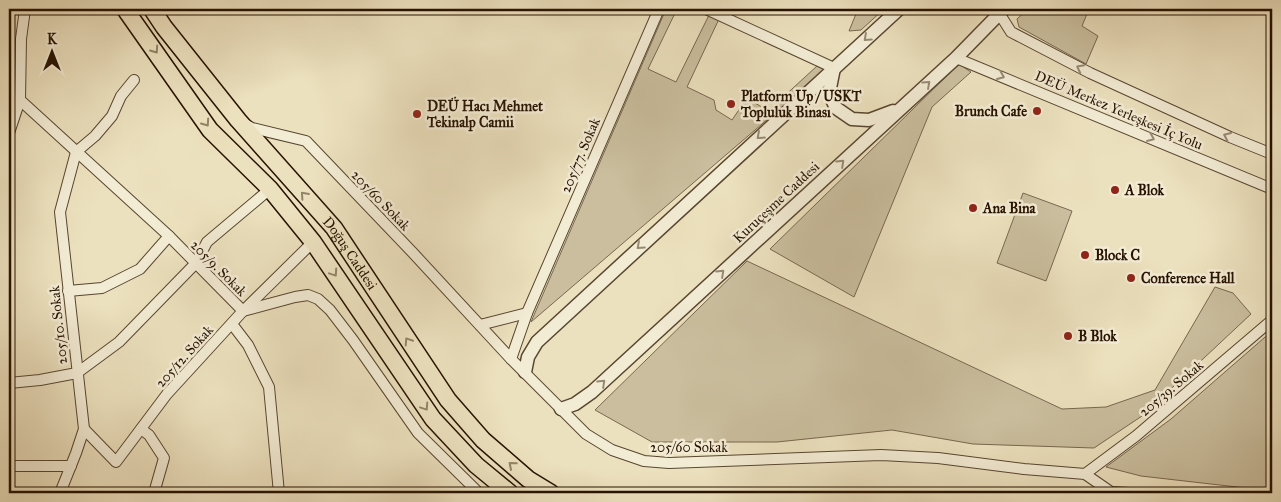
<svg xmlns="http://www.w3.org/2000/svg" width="1281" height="502" font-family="'IM FELL Great Primer',serif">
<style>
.green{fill:#cabe9e;stroke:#78684f}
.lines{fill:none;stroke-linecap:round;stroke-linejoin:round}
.minor-casing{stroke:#584630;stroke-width:12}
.tertiary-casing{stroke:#584630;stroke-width:15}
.primary-casing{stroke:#261200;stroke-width:19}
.minor{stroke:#f3ecd5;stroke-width:10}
.tertiary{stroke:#f3ecd5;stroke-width:12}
.primary{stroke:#ece1be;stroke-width:16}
.oneway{stroke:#978a75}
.oneway2{stroke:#938468}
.poi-dot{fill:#8f2418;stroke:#f3ecd5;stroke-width:2}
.labels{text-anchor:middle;stroke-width:5;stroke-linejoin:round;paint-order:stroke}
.poi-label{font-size:14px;font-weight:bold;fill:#261200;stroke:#f3ecd5;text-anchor:start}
.street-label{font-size:14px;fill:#261200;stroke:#f3ecd5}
</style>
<rect width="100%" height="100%" fill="#ece1be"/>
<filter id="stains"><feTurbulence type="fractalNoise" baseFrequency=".004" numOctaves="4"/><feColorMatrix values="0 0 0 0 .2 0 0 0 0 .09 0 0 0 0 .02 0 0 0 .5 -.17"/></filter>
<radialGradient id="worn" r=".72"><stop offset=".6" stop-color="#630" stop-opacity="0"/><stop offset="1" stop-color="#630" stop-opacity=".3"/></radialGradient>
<g class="green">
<polygon points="666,9 677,9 648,69 676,82 709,15 719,19 687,87 714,100 716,110 732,120 747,98 768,111 817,66 825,70 531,322"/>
<polygon points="858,9 884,9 861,30 849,31"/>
<polygon points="1028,9 1089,9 1082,26 1098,36 1086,64 1019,27 1017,19"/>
<polygon points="959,64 971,72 932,107 854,297 770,249"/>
<polygon points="1023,193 1072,211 1046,281 997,263"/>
<polygon points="747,261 1062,409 1106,407 1155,390 1215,287 1233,293 1251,314 1142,416 1094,448 973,444 892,430 777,442 652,442 595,410"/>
<polygon points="1272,331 1272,491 1141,476 1106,467 1171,419"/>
</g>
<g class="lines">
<g class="minor-casing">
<g id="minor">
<polyline points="706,9 834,68"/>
<polyline points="999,13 1011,32 1090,73 1230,137 1272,154"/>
<polyline points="956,58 1272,189"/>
<polyline points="20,100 169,236 243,311 295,297 308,295 318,299 330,310 353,340 418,433 479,493"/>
<polyline points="245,124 252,128 306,141 414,254 511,359 586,434 612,450 644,461 669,463 881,455 938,458 1024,469 1085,474 1111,492 1129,493"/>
<polyline points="9,133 20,100 21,39 25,9"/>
<polyline points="76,152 95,136 112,116 121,96 134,80"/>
<polyline points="68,291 102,288 140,269 169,236"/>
<polyline points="232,324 248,345 269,387 279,493"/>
<polyline points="480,325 527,313"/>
<polyline points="511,359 527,313 659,9"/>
<polyline points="9,383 40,380 77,373 119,342 196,263 207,242 270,189"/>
<polyline points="84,429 116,462 167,394 243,311 313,242"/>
<polyline points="141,429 149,435 164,458 154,493"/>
<polyline points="9,466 71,466"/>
<polyline points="1085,474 1136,436 1272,320"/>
<polyline points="60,493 76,453 84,429 60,212 76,152"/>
</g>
</g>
<g class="tertiary-casing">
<g id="tertiary">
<polyline points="834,68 829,93 836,108 852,119 869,120 893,111"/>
<polyline points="525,372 528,357 537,342 899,9"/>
<polyline points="561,409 575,404 592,392 956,58 1004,9"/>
</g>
</g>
<g class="primary-casing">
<g id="primary">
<polyline points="125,9 210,130 270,189 313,242 433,419 476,465 510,493"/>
<path id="s1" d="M152,9l12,18 74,93 96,108 114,172 35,40 45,39 23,14"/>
</g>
</g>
<use href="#minor" class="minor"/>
<use href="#tertiary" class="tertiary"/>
<use href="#primary" class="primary"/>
</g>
<defs><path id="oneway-chevron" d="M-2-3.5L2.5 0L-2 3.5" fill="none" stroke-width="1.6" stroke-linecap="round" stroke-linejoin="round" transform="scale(1.25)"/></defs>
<g class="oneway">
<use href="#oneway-chevron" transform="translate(867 38) rotate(138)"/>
<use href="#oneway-chevron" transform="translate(1080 68) rotate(-153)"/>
<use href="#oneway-chevron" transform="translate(1001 76) rotate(23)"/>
<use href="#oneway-chevron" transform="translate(927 84) rotate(-42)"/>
<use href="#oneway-chevron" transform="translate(760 136) rotate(138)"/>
<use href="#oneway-chevron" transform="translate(1227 136) rotate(-156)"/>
<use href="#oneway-chevron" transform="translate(1151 138) rotate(23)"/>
<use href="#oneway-chevron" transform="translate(841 163) rotate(-43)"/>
<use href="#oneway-chevron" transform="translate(640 246) rotate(138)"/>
<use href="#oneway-chevron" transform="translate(721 273) rotate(-43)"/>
<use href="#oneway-chevron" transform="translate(602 383) rotate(-43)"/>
</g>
<g class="oneway2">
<use href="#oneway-chevron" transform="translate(155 50) rotate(55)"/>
<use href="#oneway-chevron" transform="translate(206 123) rotate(55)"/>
<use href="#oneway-chevron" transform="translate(304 195) rotate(-132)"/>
<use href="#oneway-chevron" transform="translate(334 273) rotate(56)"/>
<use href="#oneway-chevron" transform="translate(408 341) rotate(-123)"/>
<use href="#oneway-chevron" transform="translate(425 407) rotate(56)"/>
<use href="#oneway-chevron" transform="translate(512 465) rotate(-139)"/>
</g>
<g class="poi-dot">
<circle cx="731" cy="104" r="5"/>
<circle cx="1037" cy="111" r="5"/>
<circle cx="417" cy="114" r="5"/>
<circle cx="1115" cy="190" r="5"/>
<circle cx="973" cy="208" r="5"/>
<circle cx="1085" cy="255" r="5"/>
<circle cx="1131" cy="278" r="5"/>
<circle cx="1068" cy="336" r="5"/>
</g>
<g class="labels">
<g class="poi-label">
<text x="741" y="101">Platform Up / USKT<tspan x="741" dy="16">Topluluk Binası</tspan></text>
<text x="427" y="111">DEÜ Hacı Mehmet<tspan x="427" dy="16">Tekinalp Camii</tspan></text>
<text x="1027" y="116" text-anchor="end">Brunch Cafe</text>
<text x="1125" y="195">A Blok</text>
<text x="983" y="213">Ana Bina</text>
<text x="1095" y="260">Block C</text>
<text x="1141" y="283">Conference Hall</text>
<text x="1078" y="341">B Blok</text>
</g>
<g class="street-label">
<text transform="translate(1119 110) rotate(23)" y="5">DEÜ Merkez Yerleşkesi İç Yolu</text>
<text transform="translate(580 155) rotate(-67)" y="5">205/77. Sokak</text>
<text transform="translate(381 200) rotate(46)" y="5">205/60 Sokak</text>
<text transform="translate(776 202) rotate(-43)" y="5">Kuruçeşme Caddesi</text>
<text dy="5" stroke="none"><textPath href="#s1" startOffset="315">Doğuş Caddesi</textPath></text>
<text transform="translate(219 268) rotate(45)" y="5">205/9. Sokak</text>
<text transform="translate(58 325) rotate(-96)" y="5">205/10. Sokak</text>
<text transform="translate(184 356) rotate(-48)" y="5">205/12. Sokak</text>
<text transform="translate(1171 388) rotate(-40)" y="5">205/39. Sokak</text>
<text x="689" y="452">205/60 Sokak</text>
</g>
</g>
<rect width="1281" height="502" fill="none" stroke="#ece1be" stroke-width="30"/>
<rect x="10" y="10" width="1261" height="482" fill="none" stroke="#261200" stroke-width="2.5"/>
<rect x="15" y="15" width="1251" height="472" fill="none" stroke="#261200"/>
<g transform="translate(52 52)" stroke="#f3ecd5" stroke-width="4" paint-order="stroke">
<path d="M0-4L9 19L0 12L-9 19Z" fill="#261200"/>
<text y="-8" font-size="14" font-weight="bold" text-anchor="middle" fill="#261200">K</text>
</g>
<rect width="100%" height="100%" filter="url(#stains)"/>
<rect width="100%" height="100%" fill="url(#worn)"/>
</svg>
